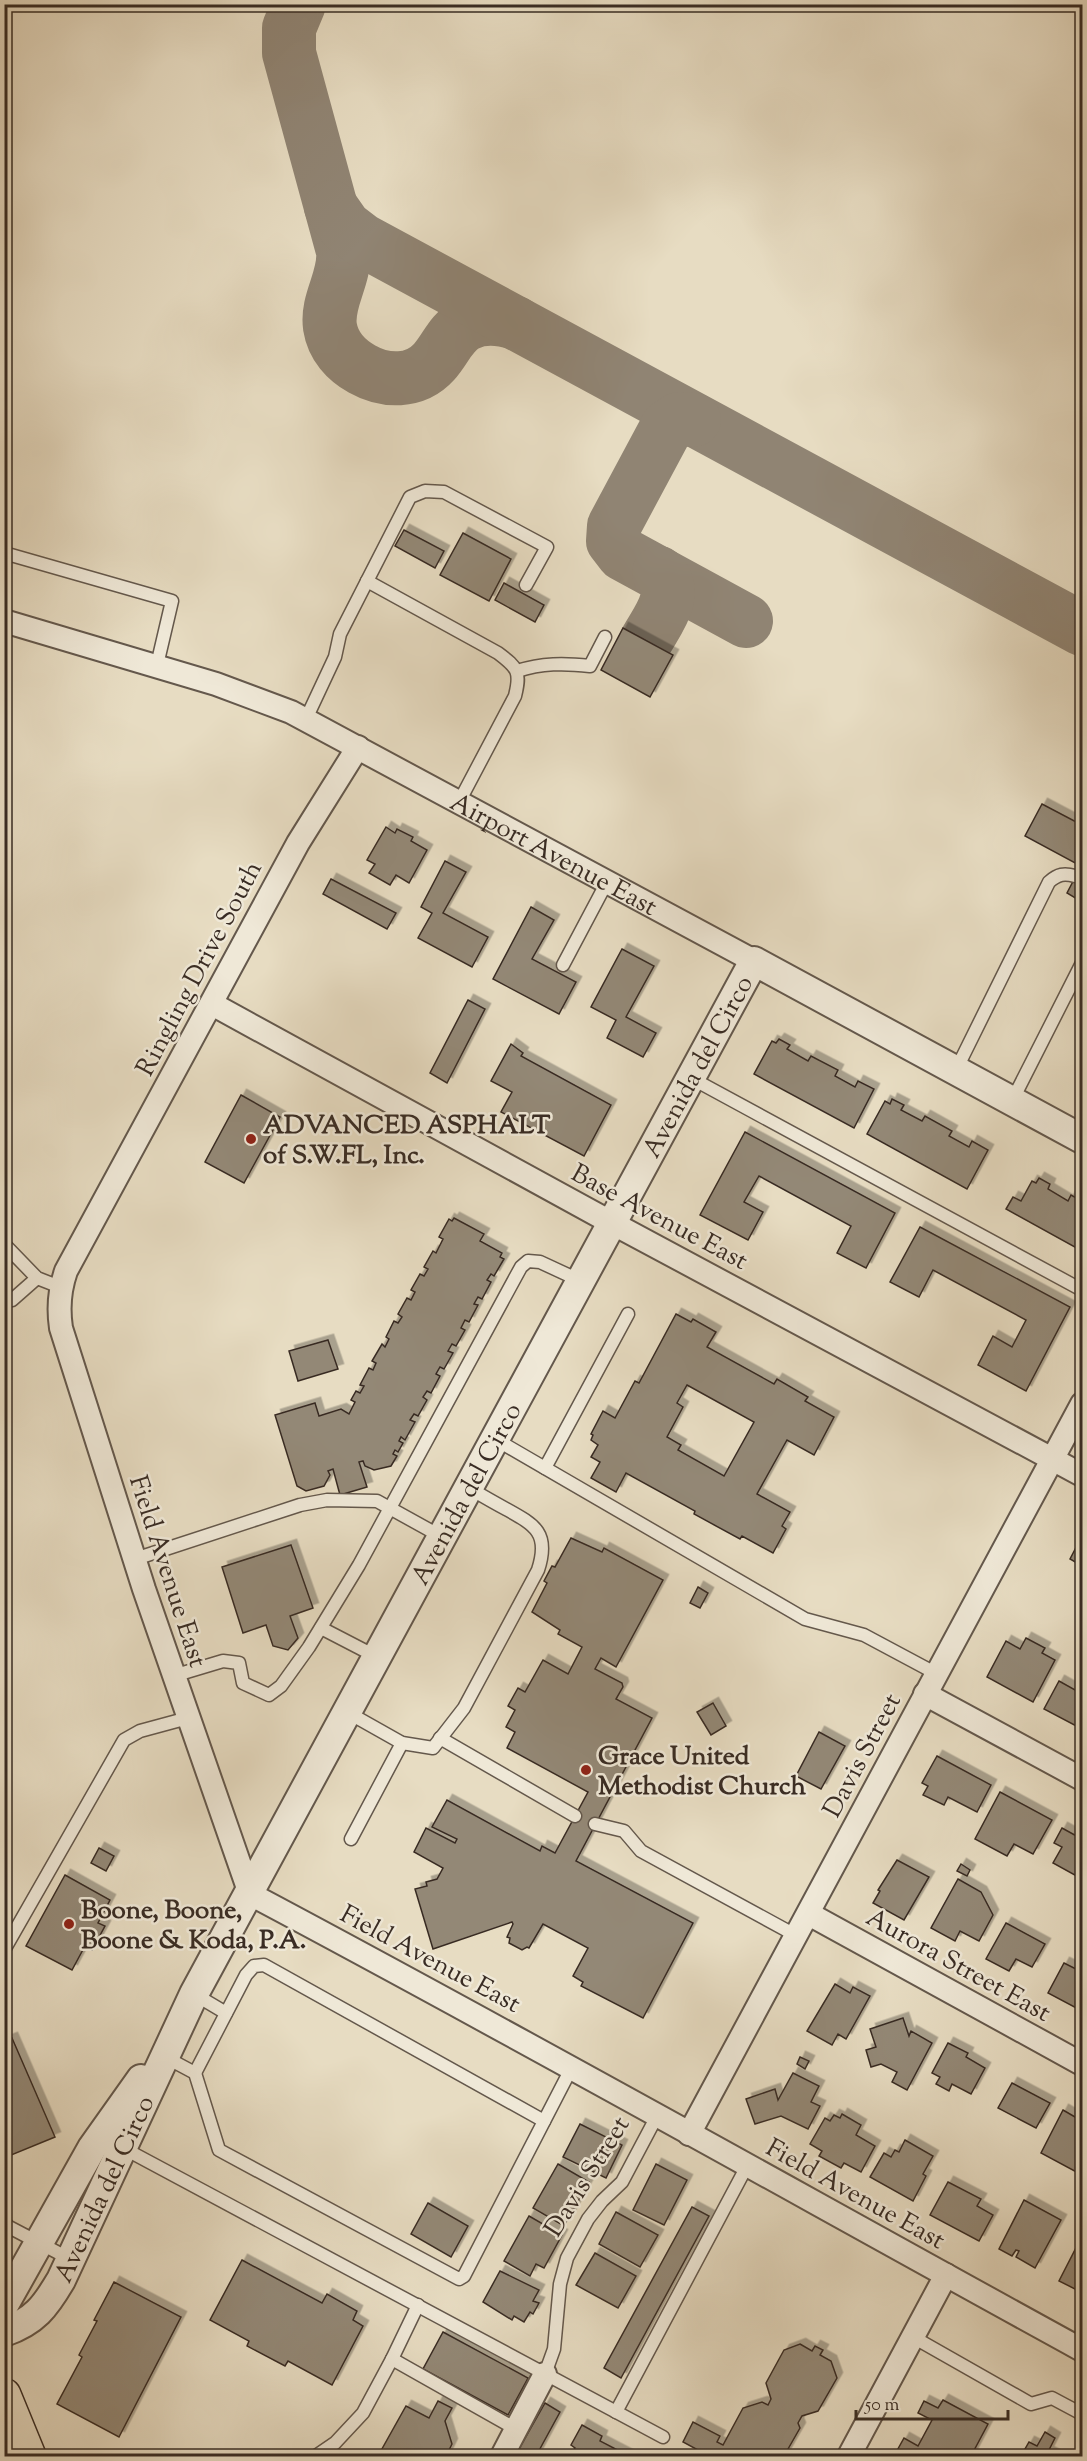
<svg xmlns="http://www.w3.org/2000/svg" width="1087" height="2461" font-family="'Sorts Mill Goudy',serif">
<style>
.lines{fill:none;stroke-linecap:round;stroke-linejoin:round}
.taxiway{stroke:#908473;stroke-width:54}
.building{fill:#938876;stroke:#392c24;stroke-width:1.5;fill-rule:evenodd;filter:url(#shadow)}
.service-casing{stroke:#64584c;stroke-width:15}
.minor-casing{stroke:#64584c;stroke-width:26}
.tertiary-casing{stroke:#64584c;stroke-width:32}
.primary-casing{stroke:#392c24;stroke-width:36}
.service{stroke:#efe8d7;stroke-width:12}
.minor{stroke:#efe8d7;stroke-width:22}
.tertiary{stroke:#efe8d7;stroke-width:28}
.primary{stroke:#e7dcc2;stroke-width:33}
.poi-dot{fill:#8f2418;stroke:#efe8d7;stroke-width:2}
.labels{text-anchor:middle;stroke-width:5;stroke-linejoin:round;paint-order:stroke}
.street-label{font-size:26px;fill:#392c24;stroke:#efe8d7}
.poi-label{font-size:26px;font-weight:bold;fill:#392c24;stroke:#efe8d7;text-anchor:start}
</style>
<defs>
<filter id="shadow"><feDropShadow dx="5.5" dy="-5.5" stdDeviation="0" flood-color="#0004"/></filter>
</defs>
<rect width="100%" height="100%" fill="#e7dcc2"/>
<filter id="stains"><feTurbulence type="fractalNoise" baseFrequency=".00333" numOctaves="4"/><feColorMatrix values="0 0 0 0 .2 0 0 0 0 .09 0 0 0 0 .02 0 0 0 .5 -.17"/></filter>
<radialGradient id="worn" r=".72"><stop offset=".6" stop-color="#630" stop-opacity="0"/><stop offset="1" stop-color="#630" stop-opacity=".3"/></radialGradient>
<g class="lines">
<g class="taxiway">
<path d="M299,4l-10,24v25l54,198c3,27 -17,49 -13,76 3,19 16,33 32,42 23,13 53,14 72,-7 12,-13 16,-29 33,-38 16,-8 33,-6 49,-1"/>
<polyline points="331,207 345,227 362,240 1082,629"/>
<polyline points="694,420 679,419 667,427 614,526 613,541 623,554 746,621"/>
<path d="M646,641c11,-20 35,-49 13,-68"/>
</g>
</g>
<g class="building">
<polygon points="404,530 444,551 435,568 395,546"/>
<polygon points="463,533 511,559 489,601 440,575"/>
<polygon points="504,583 544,605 535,622 495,600"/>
<polygon points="623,628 673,655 650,697 601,670"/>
<polygon points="1042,804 1082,825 1082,902 1067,893 1081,866 1025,836"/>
<polygon points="386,827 395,833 397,829 413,837 411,841 427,850 409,883 396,875 390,885 369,873 375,864 367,860"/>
<polygon points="445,861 466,872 443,913 488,937 472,967 418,938 432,913 421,907"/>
<polygon points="331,879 396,913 387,929 323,894"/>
<polygon points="531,907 554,920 532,959 576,982 559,1014 493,979"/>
<polygon points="622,949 654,966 626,1017 656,1033 643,1057 607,1038 616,1020 591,1007"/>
<polygon points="468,1000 485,1009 447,1083 430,1073"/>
<polygon points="779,1039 790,1045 787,1049 808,1061 811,1056 838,1070 835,1076 855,1087 858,1081 874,1089 854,1128 754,1074 772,1041 776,1043"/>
<polygon points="511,1044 523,1053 521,1056 611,1105 584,1156 501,1112 512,1092 491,1081"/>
<polygon points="241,1095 280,1117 244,1183 205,1162"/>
<polygon points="892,1099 904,1105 901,1110 922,1121 925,1116 952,1131 949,1136 969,1147 972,1141 988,1150 967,1189 867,1134 885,1101 890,1104"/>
<polygon points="745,1132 895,1213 866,1268 837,1253 851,1226 759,1176 744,1202 763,1212 748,1240 700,1215"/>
<polygon points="1039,1178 1050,1184 1048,1189 1068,1201 1071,1195 1082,1201 1082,1251 1006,1209 1013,1197 1021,1201 1032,1181 1036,1183"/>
<polygon points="454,1218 484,1234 480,1241 502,1253 500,1257 504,1259 494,1276 491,1274 487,1280 491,1282 482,1299 478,1297 474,1304 478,1305 469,1322 465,1320 461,1328 465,1330 456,1346 452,1344 448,1351 453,1353 444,1369 440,1367 436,1374 440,1376 431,1393 427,1391 423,1397 427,1400 418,1416 414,1414 410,1420 415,1422 405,1440 401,1437 399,1441 403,1443 398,1452 395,1450 393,1454 397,1456 391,1466 374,1470 365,1466 363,1461 359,1462 367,1487 340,1495 333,1469 328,1471 330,1475 324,1486 306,1491 297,1486 275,1415 315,1403 319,1416 341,1409 349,1414 355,1402 351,1400 356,1391 360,1393 364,1386 360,1385 369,1368 373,1370 376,1363 372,1361 382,1344 385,1347 389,1339 386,1337 394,1321 398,1323 402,1317 398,1314 407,1298 411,1300 415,1292 411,1290 420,1274 424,1276 428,1269 424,1267 433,1251 436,1253 443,1239 439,1237 449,1219 452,1221"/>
<polygon points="920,1227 1070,1307 1026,1391 978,1365 993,1336 1012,1347 1026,1320 933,1270 919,1297 890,1282"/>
<path d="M676,1314l15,8 2,-3 23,13 -9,15 67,37 3,-5 31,18 -3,4 29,16 -20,38 -27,-15 -30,54 33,18 -8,14 4,3 -13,24 -31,-17 -2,3 -46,-25 1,-3 -69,-38 -10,19 -25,-14 9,-16 -9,-5 7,-12 -7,-5 2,-5 -2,-1 12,-23 12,7 20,-37 4,2zM687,1385l67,37 -30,54 -46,-26 3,-5 -14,-8 16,-30 -6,-4z"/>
<polygon points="328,1340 338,1369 298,1381 289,1351"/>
<polygon points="1082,1536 1082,1566 1070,1559"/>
<polygon points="571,1538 602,1552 604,1548 663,1580 616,1667 601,1658 595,1669 622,1683 623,1687 616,1699 652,1718 576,1861 693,1923 643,2018 581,1986 583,1982 573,1976 588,1948 543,1924 529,1948 527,1947 522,1950 509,1943 510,1938 507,1937 513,1924 512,1922 433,1949 415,1889 427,1886 426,1882 437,1879 443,1868 414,1852 426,1828 455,1843 457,1839 432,1827 447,1800 540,1851 542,1846 555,1853 588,1792 507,1748 515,1732 506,1727 515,1710 508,1706 518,1688 525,1692 543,1660 568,1674 582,1647 558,1634 560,1630 532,1612 547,1583 544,1581 552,1566 555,1567"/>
<polygon points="291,1545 313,1608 290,1616 298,1638 288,1650 273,1646 266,1625 243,1633 222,1567"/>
<polygon points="698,1587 708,1593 700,1608 690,1603"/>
<polygon points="1026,1638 1045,1648 1042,1653 1055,1660 1033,1702 987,1677 1006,1641 1020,1649"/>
<polygon points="1059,1681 1075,1690 1080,1681 1082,1682 1082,1729 1044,1709"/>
<polygon points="713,1703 726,1726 711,1735 697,1712"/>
<polygon points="819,1732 845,1746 821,1789 796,1776"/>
<polygon points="937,1756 991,1785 977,1812 948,1797 944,1805 923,1795 928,1786 922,1783"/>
<polygon points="1000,1792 1052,1820 1033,1854 1014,1844 1007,1856 975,1839"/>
<polygon points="1062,1828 1082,1839 1082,1879 1053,1863 1062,1847 1054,1843"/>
<polygon points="99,1848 114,1856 106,1871 91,1863"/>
<polygon points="897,1860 929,1877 904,1920 873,1903 880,1891 878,1890"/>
<polygon points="961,1864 970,1870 967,1876 957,1871"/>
<polygon points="65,1875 110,1900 98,1923 105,1926 92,1950 85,1946 72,1970 26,1946"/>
<polygon points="958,1879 981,1892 993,1915 979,1941 960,1931 955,1941 931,1928"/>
<polygon points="1006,1923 1045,1944 1032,1967 1016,1959 1009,1971 986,1959"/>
<polygon points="1064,1963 1082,1972 1082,2011 1048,1993"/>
<polygon points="835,1984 850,1993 853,1987 870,1996 846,2039 838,2034 832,2045 807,2031"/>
<polygon points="903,2018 909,2036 911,2031 932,2043 907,2090 892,2082 897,2072 881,2064 871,2067 866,2050 876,2047 870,2029"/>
<polygon points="12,2038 55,2137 4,2158 4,2041"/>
<polygon points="948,2043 968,2053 966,2057 985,2068 971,2094 952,2084 949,2091 936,2084 940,2077 932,2073"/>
<polygon points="800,2057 809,2061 805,2069 797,2064"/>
<polygon points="793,2073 819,2086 811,2102 820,2106 808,2129 781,2116 755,2124 746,2099 775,2089 778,2100"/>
<polygon points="1012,2083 1050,2103 1036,2128 998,2108"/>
<polygon points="1063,2110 1082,2121 1082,2175 1041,2153"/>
<polygon points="842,2114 861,2125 856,2135 875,2146 861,2172 844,2163 841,2168 819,2156 822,2151 810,2144 825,2118 830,2121 834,2115 840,2118"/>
<polygon points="580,2124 622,2145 606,2178 563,2157"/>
<polygon points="905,2140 933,2156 923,2174 926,2176 913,2201 870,2177 884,2153 891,2157 895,2150 899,2152"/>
<polygon points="558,2164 589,2182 564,2226 533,2208"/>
<polygon points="656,2164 687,2180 664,2225 633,2210"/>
<polygon points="948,2182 981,2199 977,2206 993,2215 979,2241 930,2215"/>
<polygon points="1024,2200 1061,2220 1035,2268 1016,2257 1019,2251 1016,2250 1012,2256 999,2249"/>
<polygon points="428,2203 468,2226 451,2257 411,2234"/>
<polygon points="692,2207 709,2216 621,2378 604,2368"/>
<polygon points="616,2212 658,2235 640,2267 599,2244"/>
<polygon points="529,2216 562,2235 544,2268 536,2264 530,2276 504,2261"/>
<polygon points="1079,2242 1082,2243 1082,2286 1080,2284 1077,2290 1059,2281"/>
<polygon points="595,2253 636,2276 618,2308 576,2285"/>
<polygon points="242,2260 322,2303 327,2294 357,2311 353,2320 363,2326 332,2385 288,2361 285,2366 247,2346 249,2341 210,2320"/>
<polygon points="500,2271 539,2290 533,2301 539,2303 533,2314 530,2312 524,2322 514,2316 512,2320 483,2302"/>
<polygon points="114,2282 181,2317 119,2437 57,2404 82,2357 79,2355 97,2321 94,2320"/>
<polygon points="443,2332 528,2378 508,2415 423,2369"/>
<polygon points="800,2344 812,2351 815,2346 823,2350 820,2355 831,2361 837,2378 818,2411 802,2416 798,2423 800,2428 784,2456 717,2456 718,2454 712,2451 709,2456 683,2442 693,2422 720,2436 717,2442 723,2445 743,2408 762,2402 768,2405 771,2399 766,2383 784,2350"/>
<polygon points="943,2400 988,2424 971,2456 894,2456 904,2438 918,2446 932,2420 918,2413 924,2401 938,2408"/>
<polygon points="438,2401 452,2408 445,2421 452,2444 446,2456 378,2456 406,2406 429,2418"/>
<polygon points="545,2403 560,2412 536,2456 515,2456"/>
<polygon points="582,2425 602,2436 600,2441 629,2456 600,2456 594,2453 592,2456 586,2454 585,2456 570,2456 575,2448 571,2445"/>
<polygon points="1045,2432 1055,2438 1048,2452 1056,2456 1021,2456 1029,2442 1037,2446"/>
</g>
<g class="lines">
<g class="service-casing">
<g id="service">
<polyline points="4,553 172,601 157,665"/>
<path d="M367,581l131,72c20,15 23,19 17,43l-56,106"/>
<path d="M517,671c25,-8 47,-8 73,-5l15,-29"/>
<polyline points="306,719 335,657 340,634 410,497 425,491 444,492 547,547 526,585"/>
<polyline points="563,965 607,882"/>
<path d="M956,1070l93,-188c9,-8 15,-9 26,-6"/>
<polyline points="691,1078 1082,1290"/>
<polyline points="1012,1101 1082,963"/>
<polyline points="4,1244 37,1278 60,1287"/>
<polyline points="4,1301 12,1300 37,1278"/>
<polyline points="495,1439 805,1619 864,1635 937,1674"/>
<polyline points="545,1468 628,1314"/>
<polyline points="135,1559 300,1505 327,1500 377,1501 442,1537"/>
<polyline points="321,1628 377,1657"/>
<polyline points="173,1676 223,1661 239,1663 243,1683 269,1695 281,1686 309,1647 359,1565 521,1267 528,1261 540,1262 581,1281"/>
<path d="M347,1712l55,31 31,5 31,-40 74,-138c12,-37 -3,-45 -32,-61 -13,-7 -25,-14 -37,-21"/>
<polyline points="440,1738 575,1816"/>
<polyline points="595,1824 624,1831 641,1851 797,1936"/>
<polyline points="351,1839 402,1743"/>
<polyline points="4,1950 124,1740 140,1731 188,1718"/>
<polyline points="194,1994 226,2013"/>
<polyline points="165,2057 195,2073 219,2150 459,2279 464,2276 572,2067"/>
<polyline points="195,2073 246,1975 254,1966 264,1965 544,2121"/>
<polyline points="123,2148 663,2437"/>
<polyline points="4,2222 9,2227 70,2259"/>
<polyline points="418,2305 392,2359 516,2429"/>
<polyline points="913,2337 1031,2404 1052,2398 1082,2414"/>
<polyline points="545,2374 554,2349 560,2284 567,2258 588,2219 602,2201 622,2182 657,2116"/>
<polyline points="616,2412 747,2166"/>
<polyline points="316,2456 335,2443 363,2413 392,2359"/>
</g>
</g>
<g class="minor-casing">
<g id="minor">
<path id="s1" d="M4,621l212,63 75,28 463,249"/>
<path d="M358,747l-60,96 -232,428c-7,20 -8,37 -5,57l83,261 106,305c279,148 555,304 832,456"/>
<polyline points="212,1004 612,1223 1082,1475"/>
<polyline points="925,1694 1082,1779"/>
<polyline points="809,1914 1082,2064"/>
<polyline points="689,2134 1082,1404"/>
<polyline points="502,2456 545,2374"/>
<polyline points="849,2456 946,2275"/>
</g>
</g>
<g class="tertiary-casing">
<g id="tertiary">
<polyline points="4,2305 92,2148 141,2079"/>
<path id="s2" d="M4,2332c31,-11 41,-25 57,-52l133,-286 560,-1033 328,178"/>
</g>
</g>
<g class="primary-casing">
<polyline id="primary" points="4,2395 29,2456"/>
</g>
<use href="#service" class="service"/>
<use href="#minor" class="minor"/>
<use href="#tertiary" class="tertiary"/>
<use href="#primary" class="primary"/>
</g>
<g class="poi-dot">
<circle cx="251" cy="1139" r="6"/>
<circle cx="586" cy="1770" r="6"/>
<circle cx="69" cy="1924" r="6"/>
</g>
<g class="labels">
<g class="street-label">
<text dy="9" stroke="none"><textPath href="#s1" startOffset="600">Airport Avenue East</textPath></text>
<text transform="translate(198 968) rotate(-62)" y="9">Ringling Drive South</text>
<text dy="9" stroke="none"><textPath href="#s2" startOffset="1450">Avenida del Circo</textPath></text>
<text transform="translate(660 1216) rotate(28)" y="9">Base Avenue East</text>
<text dy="9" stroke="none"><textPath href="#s2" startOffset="964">Avenida del Circo</textPath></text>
<text transform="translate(169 1571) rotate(72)" y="9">Field Avenue East</text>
<text transform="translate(861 1755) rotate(-62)" y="9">Davis Street</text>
<text transform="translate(431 1958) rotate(28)" y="9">Field Avenue East</text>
<text transform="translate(959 1964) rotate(29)" y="9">Aurora Street East</text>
<text transform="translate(586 2176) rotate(-58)" y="9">Davis Street</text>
<text dy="9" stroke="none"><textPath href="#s2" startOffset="180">Avenida del Circo</textPath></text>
<text transform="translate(856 2193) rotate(29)" y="9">Field Avenue East</text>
</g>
<g class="poi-label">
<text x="263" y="1133">ADVANCED ASPHALT<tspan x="263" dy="30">of S.W.FL, Inc.</tspan></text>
<text x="598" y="1764">Grace United<tspan x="598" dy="30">Methodist Church</tspan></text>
<text x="81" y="1918">Boone, Boone,<tspan x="81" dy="30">Boone &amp; Koda, P.A.</tspan></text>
</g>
</g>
<rect width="1087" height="2461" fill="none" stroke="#e7dcc2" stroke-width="24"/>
<rect x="6" y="6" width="1075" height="2449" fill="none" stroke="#392c24" stroke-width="3"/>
<rect x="12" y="12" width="1063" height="2437" fill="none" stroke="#392c24" stroke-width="1.5"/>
<path d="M856 2410v9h152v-9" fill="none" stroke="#392c24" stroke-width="3"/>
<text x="865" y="2410" font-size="18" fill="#392c24" stroke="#efe8d7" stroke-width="4.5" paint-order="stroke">50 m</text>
<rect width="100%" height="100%" filter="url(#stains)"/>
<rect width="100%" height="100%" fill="url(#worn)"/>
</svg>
